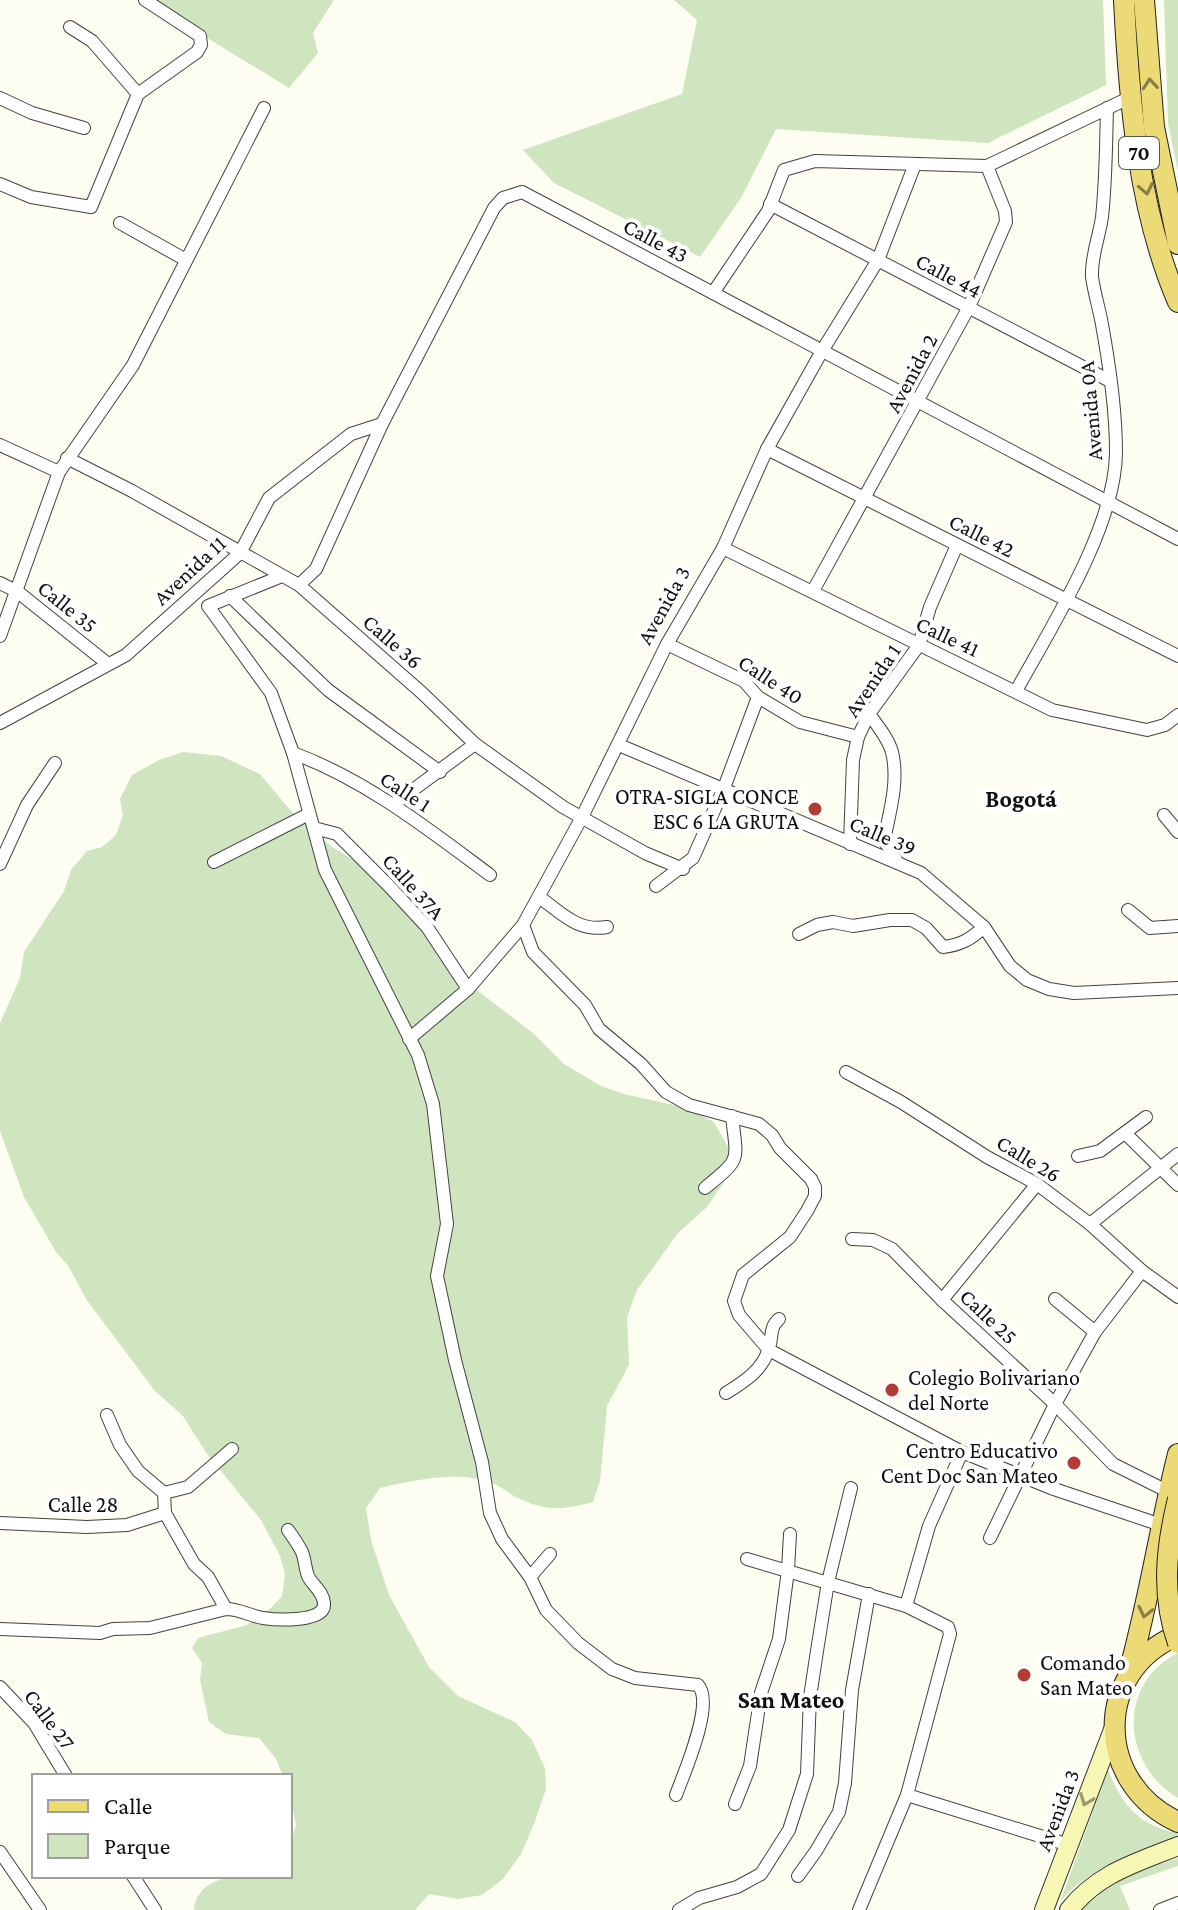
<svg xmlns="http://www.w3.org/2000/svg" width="1178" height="1910" font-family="'Crimson Pro',serif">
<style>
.green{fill:#cfe5bf}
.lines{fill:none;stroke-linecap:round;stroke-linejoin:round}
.minor-casing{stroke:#424242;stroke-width:14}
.secondary-casing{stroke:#313131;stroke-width:20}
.primary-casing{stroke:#202020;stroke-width:22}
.minor{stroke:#fff;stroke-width:12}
.secondary{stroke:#f7f7b4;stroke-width:18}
.primary{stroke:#ebda75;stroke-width:20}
.primary-bridge-casing{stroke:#202020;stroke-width:22;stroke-linecap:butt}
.primary-bridge{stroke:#ebda75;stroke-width:20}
.oneway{stroke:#887f47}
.oneway2{stroke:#9a9a72}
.poi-dot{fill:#b23c34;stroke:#fff;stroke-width:3}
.labels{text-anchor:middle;stroke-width:8;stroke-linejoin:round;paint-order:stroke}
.shield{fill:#fff;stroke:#575757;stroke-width:2}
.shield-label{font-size:20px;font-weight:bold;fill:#0f0f0f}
.street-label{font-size:22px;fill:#0f0f0f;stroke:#fff}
.poi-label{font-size:22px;fill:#0f0f0f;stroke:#fff;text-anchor:end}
.neighbourhood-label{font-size:24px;font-weight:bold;fill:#0f0f0f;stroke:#fff}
</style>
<rect width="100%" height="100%" fill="#fefdf2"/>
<g class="green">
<polygon points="145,0 334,0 313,33 318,53 289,88"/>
<polygon points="674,0 1103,0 1106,85 988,143 776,129 741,198 700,257 554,183 523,150 682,94 697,20"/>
<polygon points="1164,0 1178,0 1178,171 1168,123"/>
<path d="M183,752l38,4 39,18 31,37 41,36 33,20 20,18 84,99 65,50 30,30 37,22 23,8 63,14 27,14 17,30 -6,29 -19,27 -28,25 -41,57 -10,27 2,48 -22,41 -7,75 -7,21c-31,8 -48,10 -79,-6 -7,-4 -14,-10 -21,-13 -35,-13 -78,-3 -113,5l-14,20 5,32 18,55 40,72 29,29 57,26 17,18 13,28 1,21 -12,35 -13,30 -18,25 -21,16 -24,4 -29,-5 -14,16h-221c4,-43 66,-34 96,-34v-30l6,-21 -6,-28v-21h-7l-7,-17 -17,-21 -33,-4 -17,-12 -9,-42 2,-17 -10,-15 6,-10 49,-13 25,-18 10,-11 3,-22 -5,-18 -19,-36 -54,-66 -24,-38 -28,-25 -69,-92 -17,-32 -13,-15 -32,-55 -24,-66v-108l20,-45 4,-26 40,-61 7,-21 16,-19 15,-4 14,-12 7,-20 -3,-16 12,-24 27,-15z"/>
<path d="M1178,1653v145c-56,-33 -62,-114 0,-145z"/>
<path d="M1108,1770c14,35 31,56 70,63v3c-42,17 -89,30 -118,66z"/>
<polygon points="1178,1858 1178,1866 1120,1886 1130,1910 1077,1910 1114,1880"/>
</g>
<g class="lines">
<g class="minor-casing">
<g id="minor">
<polyline points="70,27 92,41 138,94"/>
<polyline points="0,98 32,113 84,128"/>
<polyline points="0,184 31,197 91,207 138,94 197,52 201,45 200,36 145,0"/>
<polyline points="770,204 1110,381"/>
<polyline points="120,223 186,260"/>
<polyline points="713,293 768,211 784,170 815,161 987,166 1131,97"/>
<polyline points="0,445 59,472"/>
<polyline points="767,449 1178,656"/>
<polyline points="67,458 132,491 299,585 421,692 475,744 563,807 645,853 683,869"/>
<polyline points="723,548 1052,710 1147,730 1165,725 1178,715"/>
<path d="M282,576l-74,30 63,87 22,60 32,117 93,185 15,49 14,120 -10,52 18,84 27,102 8,51 12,26 28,38 16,33 32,33 34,26 23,9 63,7c17,18 -14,88 -22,110"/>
<polyline points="0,583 18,592 108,664"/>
<polyline points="299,585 316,569 382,424 494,208 503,198 522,192 1178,539"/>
<polyline points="813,591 969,307 1006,222 1005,211 987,166"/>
<polyline points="230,596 328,690 440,772"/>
<polyline points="0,636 59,472 133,365 264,108"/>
<polyline points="667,644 744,681 758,697 800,722 858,737"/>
<path d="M1016,691c36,-65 100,-166 100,-239 0,-44 -7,-90 -15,-133 -3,-14 -7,-28 -9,-42 -1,-21 7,-39 10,-60 4,-36 4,-73 5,-109"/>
<path d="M869,714c8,11 19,24 23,38 7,29 -2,59 -8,88l14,23"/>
<polyline points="0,723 126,655 240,553 269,498 351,434 382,424"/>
<polyline points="619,745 921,873 984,927 1010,966 1027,980 1049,989 1074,993 1178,988"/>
<path d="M293,753c73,27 135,76 197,122"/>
<polyline points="394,804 475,744"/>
<polyline points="1164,815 1178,832"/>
<polyline points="314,828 337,834 389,886 427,927 468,989"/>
<polyline points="850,844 853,760 858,737 869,714 919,645 930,607 957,545"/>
<polyline points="214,862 309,814"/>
<polyline points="0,864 27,805 55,763"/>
<polyline points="656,886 693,858 724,788 758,697"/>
<path d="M539,897c23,16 38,35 68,30"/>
<polyline points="1128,910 1150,928 1178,926"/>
<polyline points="523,925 533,952 585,1005 599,1029 641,1064 666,1092 689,1105 759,1124 772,1135 780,1148 811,1179 815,1187 815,1196 807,1211 790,1237 743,1275 734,1301 739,1315 769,1350 962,1452 1051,1488 1161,1525"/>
<path d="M799,934l18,-9 16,-3 20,4 37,-6h22l14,8 17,19c18,-2 28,-8 41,-20"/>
<polyline points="409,1039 468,989 523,925 582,817 667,644 723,548 767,449 822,351 878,260 915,164"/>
<polyline points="846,1072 901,1102 987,1157 1037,1184 1090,1224 1142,1271 1178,1297"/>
<polyline points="1125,1133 1178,1185"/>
<polyline points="1078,1156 1100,1151 1146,1117"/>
<path d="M705,1188c37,-31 32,-25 27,-72"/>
<polyline points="1090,1224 1178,1154"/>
<polyline points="852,1239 873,1240 892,1249 942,1300 1055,1404 1113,1464 1169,1492"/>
<polyline points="1055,1299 1095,1332"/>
<polyline points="942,1300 1037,1184"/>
<path d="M726,1393c18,-11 37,-23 43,-45 4,-12 0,-20 10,-29"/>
<polyline points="107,1415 120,1445 138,1471 164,1493 165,1513 194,1564 208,1577 226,1609"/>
<polyline points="164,1493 188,1487 232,1449"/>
<polyline points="0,1523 87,1527 127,1525 165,1513"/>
<polyline points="990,1538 1055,1404 1095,1332 1142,1271"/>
<polyline points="747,1559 906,1606 948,1627 950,1634 907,1795 859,1910"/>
<polyline points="530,1577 550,1554"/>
<polyline points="906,1606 929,1526 962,1452"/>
<path d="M0,1629l100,4 13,-4 37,-1 76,-19c14,0 24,7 37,9 13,2 63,5 61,-15 -1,-12 -12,-18 -16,-27 -3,-8 -3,-17 -6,-24 -4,-8 -9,-15 -14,-22"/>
<polyline points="0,1687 34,1723 66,1776"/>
<polyline points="907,1795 1069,1845"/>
<polyline points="735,1804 750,1766 761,1693 779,1639 788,1570 790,1534"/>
<polyline points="0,1852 40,1910"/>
<polyline points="133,1876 155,1910"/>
<polyline points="798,1876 816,1851 839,1812 845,1783 852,1690 869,1594"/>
<polyline points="679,1910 699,1898 737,1887 761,1874 789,1830 807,1774 810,1697 817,1651 828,1582 851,1488"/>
<polyline points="1160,1910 1178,1903"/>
</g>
</g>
<g class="secondary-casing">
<g id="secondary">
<polyline points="1044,1910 1114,1727"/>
<path d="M1069,1910c29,-37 67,-47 109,-64"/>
</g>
</g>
<g class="primary-casing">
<g id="primary">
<path d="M1124,0c5,100 14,209 54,302"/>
<polyline points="1144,0 1154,127 1178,244"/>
<path d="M1178,1635c-86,36 -83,149 0,187"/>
<path d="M1129,1672c20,-72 31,-146 49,-218"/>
</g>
</g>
<use href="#minor" class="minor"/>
<use href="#secondary" class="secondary"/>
<use href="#primary" class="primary"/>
<g class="primary-bridge-casing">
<path id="primary-bridge" d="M1178,1499c-12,49 -17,96 0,144"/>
</g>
<use href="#primary-bridge" class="primary-bridge"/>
</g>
<defs><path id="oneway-chevron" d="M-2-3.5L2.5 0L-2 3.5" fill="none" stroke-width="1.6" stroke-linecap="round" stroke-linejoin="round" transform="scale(2)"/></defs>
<g class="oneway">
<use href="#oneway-chevron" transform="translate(1150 84) rotate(-95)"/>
<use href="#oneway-chevron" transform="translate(1146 189) rotate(79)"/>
<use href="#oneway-chevron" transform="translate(1145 1612) rotate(103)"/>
</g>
<use class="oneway2" href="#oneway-chevron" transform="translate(1086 1800) rotate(111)"/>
<g class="poi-dot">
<circle cx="815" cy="809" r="8"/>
<circle cx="892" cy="1390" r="8"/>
<circle cx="1074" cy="1463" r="8"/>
<circle cx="1024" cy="1675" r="8"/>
</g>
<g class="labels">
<rect class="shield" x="1119" y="137" width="40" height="32" rx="6"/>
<g class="shield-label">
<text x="1139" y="160">70</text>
</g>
<g class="street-label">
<text transform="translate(656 240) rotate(28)" y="8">Calle 43</text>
<text transform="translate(949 275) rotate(28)" y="8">Calle 44</text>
<text transform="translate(911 373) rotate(-62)" y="8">Avenida 2</text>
<text transform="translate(1090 411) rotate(-95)" y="8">Avenida 0A</text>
<text transform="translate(982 535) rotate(27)" y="8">Calle 42</text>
<text transform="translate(189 570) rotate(-43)" y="8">Avenida 11</text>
<text transform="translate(663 605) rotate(-61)" y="8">Avenida 3</text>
<text transform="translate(68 606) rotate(39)" y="8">Calle 35</text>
<text transform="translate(948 636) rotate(25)" y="8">Calle 41</text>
<text transform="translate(393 641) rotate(41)" y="8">Calle 36</text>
<text transform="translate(771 679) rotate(33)" y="8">Calle 40</text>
<text transform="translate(872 680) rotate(-56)" y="8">Avenida 1</text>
<text transform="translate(406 791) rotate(33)" y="8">Calle 1</text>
<text transform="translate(883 835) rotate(23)" y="8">Calle 39</text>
<text transform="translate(414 886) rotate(48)" y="8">Calle 37A</text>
<text transform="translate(1029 1158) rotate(31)" y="8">Calle 26</text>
<text transform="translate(989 1316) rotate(43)" y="8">Calle 25</text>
<text x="83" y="1512">Calle 28</text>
<text transform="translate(50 1719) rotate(53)" y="8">Calle 27</text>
<text transform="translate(1057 1810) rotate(-69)" y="8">Avenida 3</text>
</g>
<g class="poi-label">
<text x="799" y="804">OTRA-SIGLA CONCE<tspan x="799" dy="25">ESC 6 LA GRUTA</tspan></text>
<text x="908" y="1385" text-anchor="start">Colegio Bolivariano<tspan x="908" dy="25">del Norte</tspan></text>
<text x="1058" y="1458">Centro Educativo<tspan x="1058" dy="25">Cent Doc San Mateo</tspan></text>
<text x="1040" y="1670" text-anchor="start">Comando<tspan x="1040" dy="25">San Mateo</tspan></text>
</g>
<g class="neighbourhood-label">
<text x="1021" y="807">Bogotá</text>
<text x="791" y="1708">San Mateo</text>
</g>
</g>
<rect x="32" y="1774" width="260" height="104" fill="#ffffff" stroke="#9f9f9f" stroke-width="2"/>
<rect x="48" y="1800" width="40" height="12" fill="#ebda75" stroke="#9f9f9f" stroke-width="2"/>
<text x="104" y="1814" font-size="24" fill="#0f0f0f">Calle</text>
<rect x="48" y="1834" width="40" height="24" fill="#cfe5bf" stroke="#9f9f9f" stroke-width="2"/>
<text x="104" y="1854" font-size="24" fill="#0f0f0f">Parque</text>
</svg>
